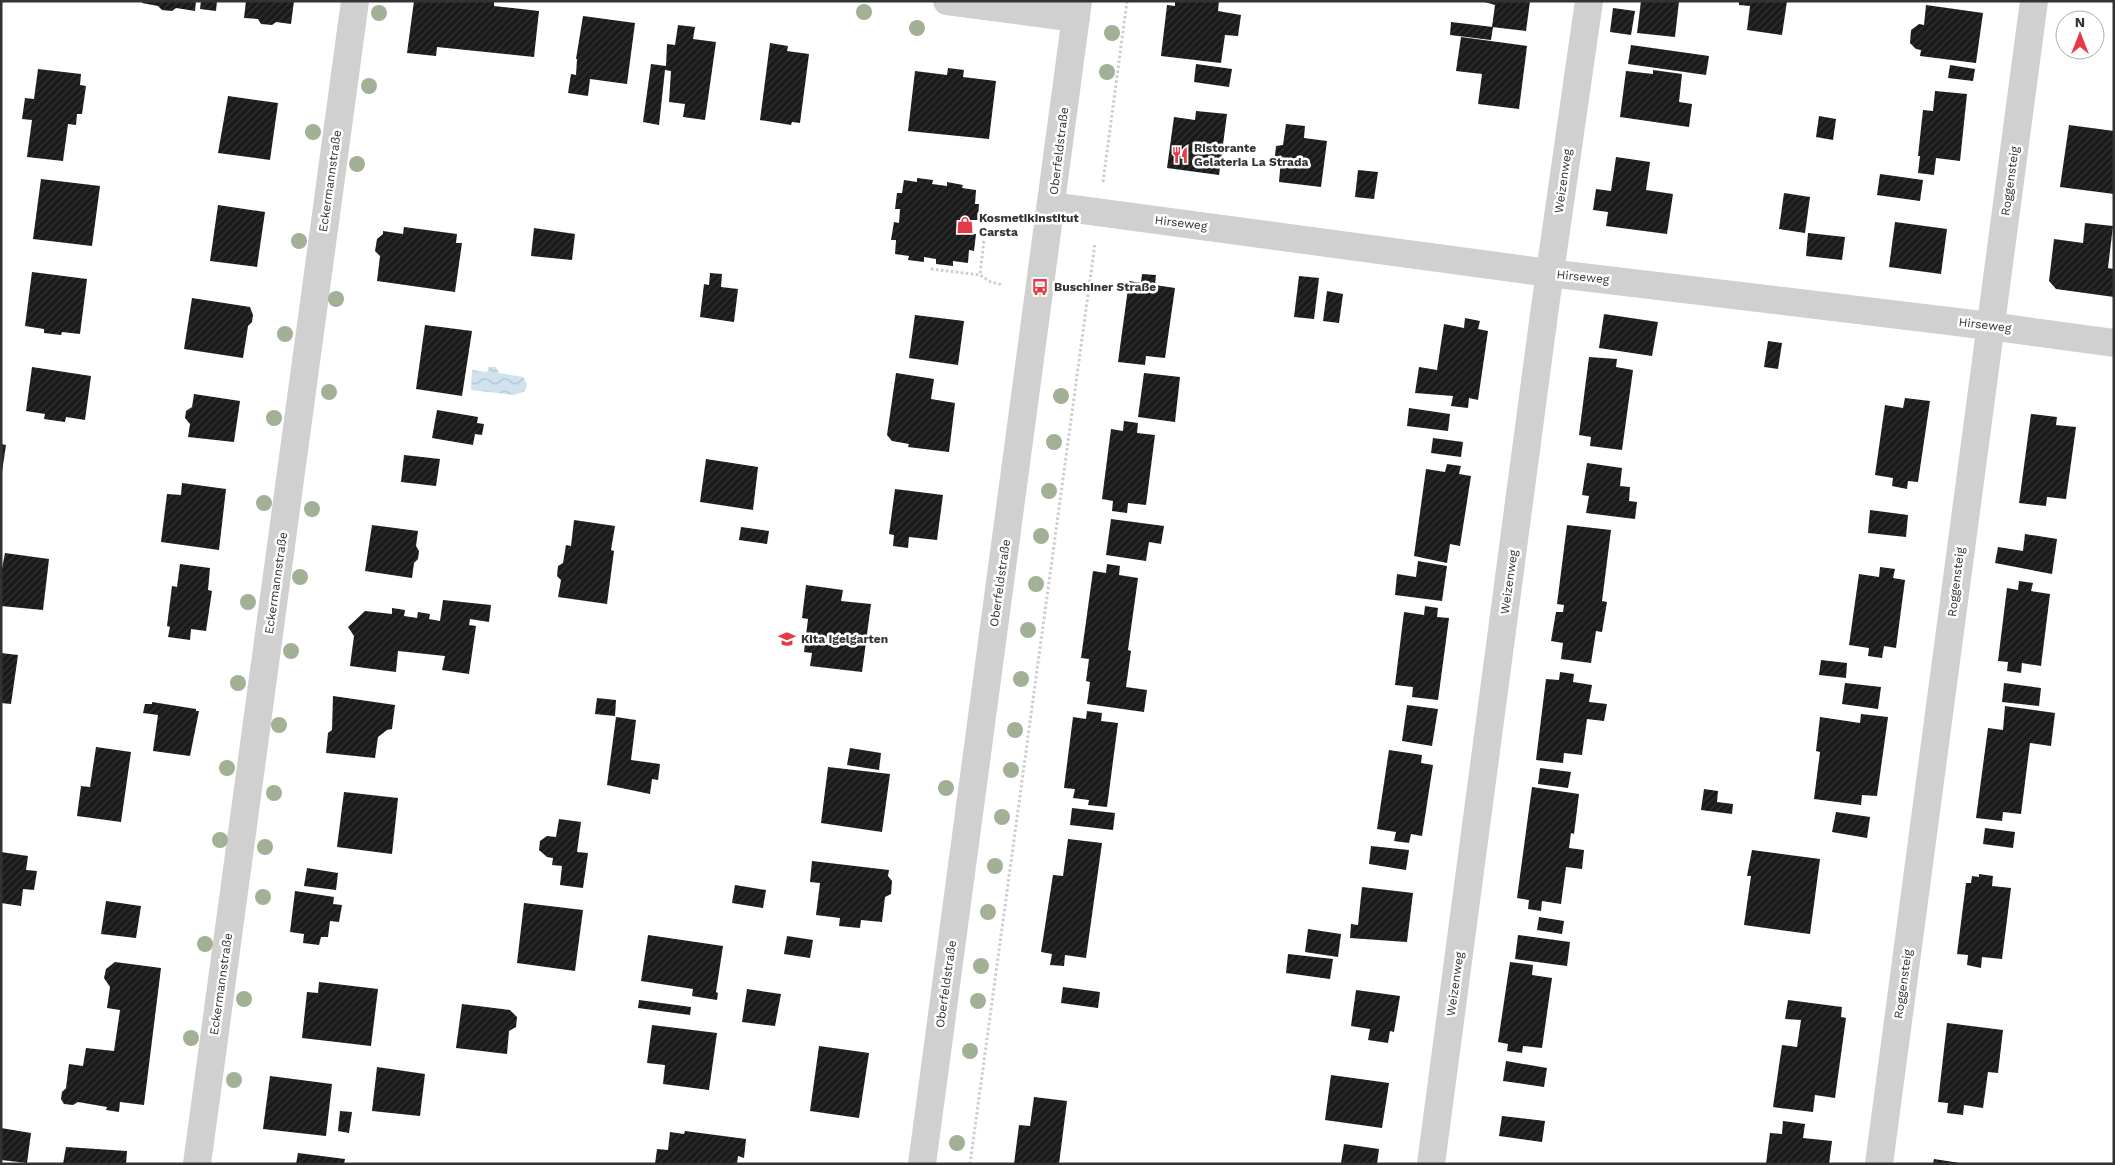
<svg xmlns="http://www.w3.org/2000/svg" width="2115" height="1165" font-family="'Work Sans',sans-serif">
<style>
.water{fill:url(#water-waves)}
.building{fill:url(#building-hatch)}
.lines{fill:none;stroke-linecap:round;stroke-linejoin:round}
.path{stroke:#cdcdcd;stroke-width:3;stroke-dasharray:2.5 2.5;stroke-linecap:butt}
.minor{stroke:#d0d0d0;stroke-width:28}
.tertiary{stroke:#d0d0d0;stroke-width:28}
.tree{fill:#a2b095}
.labels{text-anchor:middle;stroke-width:5;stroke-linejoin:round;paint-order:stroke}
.poi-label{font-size:12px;font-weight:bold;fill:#333;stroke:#fff;text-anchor:start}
.street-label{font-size:12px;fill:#333;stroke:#fff}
</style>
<defs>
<pattern id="water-waves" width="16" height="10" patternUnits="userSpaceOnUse" patternTransform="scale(1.25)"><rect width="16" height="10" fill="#cfe2ee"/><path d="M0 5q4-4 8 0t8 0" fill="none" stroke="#b2c2cd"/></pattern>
<pattern id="building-hatch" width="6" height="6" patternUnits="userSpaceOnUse" patternTransform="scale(1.25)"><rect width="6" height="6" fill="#1a1a1a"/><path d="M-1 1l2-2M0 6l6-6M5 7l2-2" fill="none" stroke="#333"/></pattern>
</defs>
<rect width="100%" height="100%" fill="#fff"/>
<polygon class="water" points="489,367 496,367 499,373 523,377 527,384 525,391 514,395 471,390 472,370 487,372"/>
<g class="building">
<polygon points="143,1 196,1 195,11 176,8 172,11 162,10 158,6 142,3"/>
<polygon points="201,1 217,1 216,11 200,9"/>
<polygon points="246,1 294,1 291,24 276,22 272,25 261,24 258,19 244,18"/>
<polygon points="414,1 494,1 494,6 539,11 534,57 437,47 436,56 407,53"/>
<polygon points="1175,1 1219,1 1218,11 1241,15 1238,36 1225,35 1221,63 1161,56 1167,5 1175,6"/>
<polygon points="1481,1 1530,1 1526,31 1492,27 1495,5"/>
<polygon points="1641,1 1679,1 1675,37 1637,33"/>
<polygon points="1739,1 1787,1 1782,35 1747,30 1750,6 1739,5"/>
<polygon points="1926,5 1983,13 1976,63 1920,56 1921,50 1916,49 1910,43 1911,30 1919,24 1924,25"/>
<polygon points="1613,8 1635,11 1631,35 1610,32"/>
<polygon points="583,16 635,23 627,84 590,79 588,96 568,93 571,74 576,75 577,59 576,59"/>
<polygon points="1451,22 1493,27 1491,40 1450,35"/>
<polygon points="678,25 695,27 693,39 716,42 705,120 683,117 685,104 669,102 671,71 665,70 659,125 643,122 651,64 666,66 667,44 675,45"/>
<polygon points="1461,37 1527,46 1519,109 1478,104 1482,74 1456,71"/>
<polygon points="770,43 788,46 787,51 809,54 800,123 792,122 791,125 760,120"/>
<polygon points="1631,45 1709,56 1706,75 1628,64"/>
<polygon points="1196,64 1232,69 1229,87 1194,82"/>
<polygon points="1950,65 1975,69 1973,81 1948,78"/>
<polygon points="948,68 964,70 963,77 996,81 989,139 908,131 915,71 947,75"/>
<polygon points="38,69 81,74 80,85 86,86 82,114 77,114 76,125 68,124 63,161 27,157 32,120 22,119 25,98 34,99"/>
<polygon points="1653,70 1682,74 1679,102 1692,104 1689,127 1620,117 1626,71 1653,74"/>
<polygon points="1935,91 1967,94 1960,161 1936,158 1934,175 1918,173 1920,156 1918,156 1923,110 1933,111"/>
<polygon points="228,96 278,103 270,160 218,153"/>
<polygon points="1196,111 1227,114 1219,175 1167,168 1174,117 1195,120"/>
<polygon points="1819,116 1836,119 1833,140 1816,137"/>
<polygon points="1286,124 1305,126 1304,138 1327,141 1321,187 1279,182 1281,159 1275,156 1276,146 1283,145"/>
<polygon points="2069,125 2114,131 2114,194 2060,187"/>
<polygon points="1616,157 1650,162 1646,190 1673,194 1667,234 1606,226 1608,212 1593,210 1596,189 1611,191"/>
<polygon points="1358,170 1378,172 1374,199 1355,197"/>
<polygon points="1880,174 1923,180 1920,201 1877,195"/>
<polygon points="917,178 933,180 932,184 947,186 947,182 963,185 962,188 976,190 975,204 979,204 978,220 973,220 971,234 976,234 974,251 969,250 968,263 953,261 953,266 936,264 936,259 924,257 924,262 908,260 909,256 895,254 896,240 891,240 894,222 899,223 900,209 895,209 897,193 902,193 904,180 917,182"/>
<polygon points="41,179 100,186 92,246 33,239"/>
<polygon points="1784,193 1810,197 1805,233 1779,229"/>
<polygon points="218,205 265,212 257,267 210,261"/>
<polygon points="1895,222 1947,229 1941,274 1889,267"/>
<polygon points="2085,223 2113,226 2108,268 2114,269 2114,297 2056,289 2049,281 2054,239 2083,243"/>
<polygon points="404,227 457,234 456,243 462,243 455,292 377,281 380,256 375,251 377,239 383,234 383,231 403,234"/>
<polygon points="534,228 575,234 572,260 531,256"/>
<polygon points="1808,233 1845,237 1842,260 1806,256"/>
<polygon points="32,272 87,279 80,334 62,332 61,335 44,333 44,329 25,326"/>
<polygon points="710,273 722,274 721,287 738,289 734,322 700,317 704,284 709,285"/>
<polygon points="1142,274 1156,275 1155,285 1175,288 1165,358 1146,356 1145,365 1118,362 1129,281 1141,283"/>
<polygon points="1299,276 1319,278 1314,319 1294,317"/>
<polygon points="1327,291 1343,294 1339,323 1323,321"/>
<polygon points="192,298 250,307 253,315 252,322 248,326 243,358 184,349"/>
<polygon points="1604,314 1658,322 1652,356 1599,348"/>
<polygon points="915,315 964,321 958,365 909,358"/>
<polygon points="1465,318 1480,321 1478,329 1488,331 1478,400 1469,398 1468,408 1451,406 1453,396 1415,393 1419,367 1437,370 1444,324 1464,328"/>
<polygon points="425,325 472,331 462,396 416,389"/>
<polygon points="1768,341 1782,343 1778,369 1764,367"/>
<polygon points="1589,357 1617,359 1616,367 1633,370 1622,450 1590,446 1591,437 1579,435"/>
<polygon points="32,367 91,376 85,420 66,417 65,422 44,419 45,414 26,411"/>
<polygon points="896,373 934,379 931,399 955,403 949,452 908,447 909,444 892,441 887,435"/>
<polygon points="1144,373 1180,377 1175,422 1138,417"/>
<polygon points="194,394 240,401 234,442 188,437 190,424 185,418 186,411 192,407"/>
<polygon points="1905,398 1930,401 1918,482 1908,481 1907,489 1892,486 1893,478 1875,475 1885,405 1903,408"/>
<polygon points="1409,408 1450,414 1448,431 1407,426"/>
<polygon points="437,410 478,417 477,423 484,424 482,435 475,434 473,445 432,438"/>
<polygon points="2031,414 2057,417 2056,425 2076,427 2066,499 2047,497 2046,506 2019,503"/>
<polygon points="1124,421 1138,423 1137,433 1155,435 1146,505 1128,503 1127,513 1112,511 1113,501 1102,499 1111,429 1123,431"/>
<polygon points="1433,438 1463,442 1461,457 1431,453"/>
<polygon points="1,444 6,445 2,472 1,472"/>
<polygon points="404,455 440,459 436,486 401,482"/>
<polygon points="706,459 758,467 753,510 700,502"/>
<polygon points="1587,463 1622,468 1620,486 1630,487 1629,501 1637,502 1635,519 1586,513 1589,496 1582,495"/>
<polygon points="1447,464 1461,466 1459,474 1471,476 1460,546 1450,544 1447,563 1414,556 1426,469 1445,472"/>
<polygon points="182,483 226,489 219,550 161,542 167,494 181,495"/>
<polygon points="895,489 943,495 937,540 909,537 908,548 893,546 894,535 889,534"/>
<polygon points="1870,510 1908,515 1906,537 1868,533"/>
<polygon points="1111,519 1164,526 1161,544 1149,542 1146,561 1106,555"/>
<polygon points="574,520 615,526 611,550 614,551 607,604 558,597 561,580 557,576 558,566 563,563 566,545 571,546"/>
<polygon points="372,525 418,531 416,546 419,551 418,559 414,563 412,578 365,571"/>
<polygon points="1567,525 1611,530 1602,601 1607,602 1602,632 1596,631 1591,663 1561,659 1563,643 1551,641 1556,612 1563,612 1564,605 1557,604"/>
<polygon points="741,527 769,531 767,544 739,540"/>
<polygon points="2025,534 2057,539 2052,574 1995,563 1998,547 2023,551"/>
<polygon points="5,553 49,559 43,610 1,606 1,574"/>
<polygon points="1418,561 1447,566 1442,601 1395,595 1397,574 1416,577"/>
<polygon points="180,564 210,568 208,590 212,591 206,631 191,629 190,640 168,637 170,627 167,626 172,586 177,587"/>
<polygon points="1107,564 1120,566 1119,575 1138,578 1128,650 1131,651 1126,687 1147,690 1144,712 1087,704 1090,682 1086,681 1089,659 1081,658 1093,571 1106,573"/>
<polygon points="1880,567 1895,569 1893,578 1905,580 1896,648 1884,646 1882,658 1868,656 1869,648 1849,645 1859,574 1879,577"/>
<polygon points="2019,581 2033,583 2031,591 2050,594 2041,666 2022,663 2021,673 2007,671 2008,662 1998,661 2007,588 2018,590"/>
<polygon points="806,585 843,590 841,601 871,604 862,672 810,666 812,653 804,652 808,619 802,618"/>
<polygon points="443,600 491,605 489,622 470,619 469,625 476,626 469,674 442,670 445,656 398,651 396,672 350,666 354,636 348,627 365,611 392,614 392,608 405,610 404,616 417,618 418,612 430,614 429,619 440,621"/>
<polygon points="1425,606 1438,608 1437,617 1449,618 1438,700 1412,697 1413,687 1395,685 1404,612 1424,615"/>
<polygon points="1,653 18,655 11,704 1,703"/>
<polygon points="1821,660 1847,663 1846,678 1819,675"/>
<polygon points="1560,672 1574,674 1573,682 1592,685 1589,702 1607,704 1604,721 1587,719 1582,755 1564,753 1563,763 1536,760 1546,679 1559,680"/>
<polygon points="1845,683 1881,687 1878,709 1842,704"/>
<polygon points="2004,683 2041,688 2039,706 2002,702"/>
<polygon points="333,696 395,705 392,729 387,730 378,737 375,758 326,753 328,733 332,730"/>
<polygon points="597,698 616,700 615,716 595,714"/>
<polygon points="152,702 196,709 196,711 199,711 190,756 153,751 158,715 143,713 145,704 152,704"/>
<polygon points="1407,705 1438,709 1432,746 1402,741"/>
<polygon points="2005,706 2055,713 2051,746 2030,743 2021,814 2003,812 2002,821 1976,818 1988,728 2003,730"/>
<polygon points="1087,711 1102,713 1101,721 1118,723 1107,807 1088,805 1089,800 1073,798 1075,789 1064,788 1073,717 1086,719"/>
<polygon points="1861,714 1888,717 1877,796 1862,795 1861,805 1814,799 1820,752 1816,751 1820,717 1860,723"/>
<polygon points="616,717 636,720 631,760 660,764 658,780 652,779 650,794 607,785"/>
<polygon points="96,747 131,752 121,822 77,816 81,786 90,787"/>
<polygon points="850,748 881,753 879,770 847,765"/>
<polygon points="1389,750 1422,755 1421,763 1433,765 1422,836 1411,834 1409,843 1394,841 1396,832 1377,829"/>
<polygon points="828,767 890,774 882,832 821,823"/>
<polygon points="1540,768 1571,772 1568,788 1538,784"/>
<polygon points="1532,787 1579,794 1574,834 1571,833 1569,848 1584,850 1582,869 1566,867 1561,904 1542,901 1541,911 1528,909 1529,900 1517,898"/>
<polygon points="1704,789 1718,791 1717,802 1733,804 1732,814 1701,810"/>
<polygon points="344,792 398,798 392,854 337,847"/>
<polygon points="1072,808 1115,813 1113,830 1070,825"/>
<polygon points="1836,812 1870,817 1867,838 1832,832"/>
<polygon points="559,819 581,822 577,852 588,853 583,888 560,885 562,866 552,865 553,858 547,857 539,850 540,841 547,836 556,837"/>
<polygon points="1985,828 2015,832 2013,848 1983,844"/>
<polygon points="1068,839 1102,843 1086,958 1065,955 1064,966 1050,965 1052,954 1041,952 1053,875 1063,876"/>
<polygon points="1371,846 1409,850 1406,870 1369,864"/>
<polygon points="1752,850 1820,859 1810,934 1744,925 1751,876 1747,876"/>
<polygon points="1,852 28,856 26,870 37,871 34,890 23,889 21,906 1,903"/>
<polygon points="812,861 889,870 888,876 892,881 891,894 885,897 882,922 861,920 860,928 839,926 840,918 816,915 820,883 810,882"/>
<polygon points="307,868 338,873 336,890 304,886"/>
<polygon points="1979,874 1993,876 1992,886 2011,888 2002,959 1982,957 1981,968 1967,965 1968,955 1957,954 1966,883 1971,883 1972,876 1979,877"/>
<polygon points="735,885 766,890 763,908 732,903"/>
<polygon points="1362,887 1413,893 1407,942 1350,938 1351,924 1358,925"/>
<polygon points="295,891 334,897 333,904 342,905 339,922 330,921 328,937 321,937 319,945 303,943 304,934 290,932"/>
<polygon points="106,901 141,906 136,938 101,934"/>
<polygon points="524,903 583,910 575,971 517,963"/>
<polygon points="1539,917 1564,921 1562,934 1537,930"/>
<polygon points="1308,929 1341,934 1338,957 1305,952"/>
<polygon points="648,935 723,946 716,992 718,993 717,1000 692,996 693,989 641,981"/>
<polygon points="1518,935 1570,942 1567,966 1515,959"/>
<polygon points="787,936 813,940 810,958 784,954"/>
<polygon points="1288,954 1333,959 1330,979 1286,973"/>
<polygon points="115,962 161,968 144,1105 120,1102 119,1112 106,1110 107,1107 78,1102 73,1105 64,1104 61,1099 62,1092 66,1088 69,1064 83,1066 86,1048 114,1051 120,1010 107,1008 110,987 104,978 106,969"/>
<polygon points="1510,962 1533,965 1532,975 1552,978 1542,1048 1523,1046 1522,1053 1507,1051 1508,1044 1498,1042"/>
<polygon points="319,982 378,989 371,1046 302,1038 307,992 318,993"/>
<polygon points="1063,987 1100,992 1098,1008 1061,1003"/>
<polygon points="747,989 781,994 775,1026 742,1022"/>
<polygon points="1356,990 1400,996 1394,1032 1390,1031 1388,1043 1368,1040 1370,1029 1351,1026"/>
<polygon points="639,1000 691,1007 690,1015 638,1008"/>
<polygon points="1788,1000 1842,1007 1841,1017 1846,1018 1835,1098 1815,1095 1813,1112 1773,1107 1782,1045 1797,1047 1801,1020 1785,1019"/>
<polygon points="462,1004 510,1010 517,1017 516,1027 509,1031 507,1054 456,1048"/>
<polygon points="1947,1023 2003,1030 1998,1073 1988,1072 1983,1108 1964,1105 1963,1115 1947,1113 1948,1103 1938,1102"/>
<polygon points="652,1025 717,1033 709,1090 663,1084 665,1065 647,1063"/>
<polygon points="819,1046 869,1053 859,1118 810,1111"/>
<polygon points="1506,1061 1547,1068 1544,1087 1503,1081"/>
<polygon points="377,1067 425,1074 420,1116 372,1111"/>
<polygon points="1331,1075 1389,1083 1382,1128 1325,1120"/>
<polygon points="270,1076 332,1084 326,1136 263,1129"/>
<polygon points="1034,1097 1067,1101 1059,1164 1014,1164 1019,1125 1030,1126"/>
<polygon points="340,1111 352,1112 349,1133 338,1131"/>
<polygon points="1502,1116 1545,1121 1542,1142 1499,1136"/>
<polygon points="1783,1121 1805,1124 1803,1138 1832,1141 1829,1164 1766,1164 1770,1133 1782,1134"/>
<polygon points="1,1128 31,1133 27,1163 1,1160"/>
<polygon points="685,1131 746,1139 744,1158 738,1156 737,1164 655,1164 657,1149 668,1150 670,1132 684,1134"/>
<polygon points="1344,1144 1379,1149 1377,1164 1341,1163"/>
<polygon points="66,1147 127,1151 126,1164 63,1164"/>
<polygon points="298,1153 345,1159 344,1164 296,1164"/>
<polygon points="1934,1159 1960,1163 1960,1164 1933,1164"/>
</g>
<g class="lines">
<g class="path">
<polyline points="1103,182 1127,1"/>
<polyline points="985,231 980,275 991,282 1003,285"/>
<polyline points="931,269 980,275"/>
<polyline points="970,1164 1095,243"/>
</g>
<g class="minor">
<polyline points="947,1 1076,18"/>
<polyline points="1052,206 1550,273 1990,326 2114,343"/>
<polyline points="197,1164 355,1"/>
<polyline points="1431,1164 1545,307 1589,1"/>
<polyline points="1879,1164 2034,1"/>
</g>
<polyline class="tertiary" points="922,1164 1078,1"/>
</g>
<g class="tree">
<circle cx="864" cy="12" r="8"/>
<circle cx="379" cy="13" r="8"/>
<circle cx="917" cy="28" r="8"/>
<circle cx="1112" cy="33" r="8"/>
<circle cx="1107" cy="72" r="8"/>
<circle cx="369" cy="86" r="8"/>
<circle cx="313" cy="132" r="8"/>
<circle cx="357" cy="164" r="8"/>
<circle cx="299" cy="241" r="8"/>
<circle cx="336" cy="299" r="8"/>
<circle cx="285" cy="334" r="8"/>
<circle cx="329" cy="392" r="8"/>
<circle cx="1061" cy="396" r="8"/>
<circle cx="274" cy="418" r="8"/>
<circle cx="1054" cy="442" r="8"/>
<circle cx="1049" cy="491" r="8"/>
<circle cx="264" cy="503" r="8"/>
<circle cx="312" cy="509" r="8"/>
<circle cx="1041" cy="536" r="8"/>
<circle cx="300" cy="577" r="8"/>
<circle cx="1036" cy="584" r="8"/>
<circle cx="248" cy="602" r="8"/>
<circle cx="1028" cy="630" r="8"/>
<circle cx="291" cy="651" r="8"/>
<circle cx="1021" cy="679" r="8"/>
<circle cx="238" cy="683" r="8"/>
<circle cx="279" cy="725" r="8"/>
<circle cx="1015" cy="730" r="8"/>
<circle cx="227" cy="768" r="8"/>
<circle cx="1011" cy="770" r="8"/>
<circle cx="946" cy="788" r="8"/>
<circle cx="274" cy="793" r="8"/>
<circle cx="1002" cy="817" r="8"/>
<circle cx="220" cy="840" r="8"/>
<circle cx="265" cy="847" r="8"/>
<circle cx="995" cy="866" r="8"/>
<circle cx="263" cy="897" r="8"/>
<circle cx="988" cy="912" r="8"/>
<circle cx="205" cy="944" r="8"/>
<circle cx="981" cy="966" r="8"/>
<circle cx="244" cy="999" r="8"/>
<circle cx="978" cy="1001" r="8"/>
<circle cx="191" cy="1038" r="8"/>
<circle cx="970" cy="1051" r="8"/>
<circle cx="234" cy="1080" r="8"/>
<circle cx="957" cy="1143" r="8"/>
</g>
<defs>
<g id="restaurant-bare" transform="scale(1.35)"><path d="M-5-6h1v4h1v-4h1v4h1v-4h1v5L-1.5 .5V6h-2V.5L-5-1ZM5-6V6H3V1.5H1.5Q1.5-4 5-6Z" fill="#e63946" stroke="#fff" stroke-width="2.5" paint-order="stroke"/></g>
<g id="shop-bare" transform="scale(1.35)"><path d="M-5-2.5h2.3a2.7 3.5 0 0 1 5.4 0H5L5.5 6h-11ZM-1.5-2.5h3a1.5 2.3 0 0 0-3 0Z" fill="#e63946" stroke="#fff" stroke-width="2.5" paint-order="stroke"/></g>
<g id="bus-bare" transform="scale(1.35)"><path d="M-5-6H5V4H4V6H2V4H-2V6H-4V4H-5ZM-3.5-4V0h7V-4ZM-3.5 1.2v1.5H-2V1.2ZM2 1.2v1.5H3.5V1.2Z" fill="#e63946" stroke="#fff" stroke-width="2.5" paint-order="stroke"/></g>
<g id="school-bare" transform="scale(1.35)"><path d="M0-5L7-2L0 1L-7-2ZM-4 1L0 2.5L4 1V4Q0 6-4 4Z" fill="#e63946" stroke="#fff" stroke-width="2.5" paint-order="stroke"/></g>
</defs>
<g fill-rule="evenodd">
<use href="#restaurant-bare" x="1180" y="155"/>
<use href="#shop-bare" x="965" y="225"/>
<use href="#bus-bare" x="1040" y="287"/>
<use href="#school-bare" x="787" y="639"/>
</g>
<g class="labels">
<g class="poi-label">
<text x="1194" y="152">Ristorante<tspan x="1194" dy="14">Gelateria La Strada</tspan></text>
<text x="979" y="222">Kosmetikinstitut<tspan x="979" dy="14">Carsta</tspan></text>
<text x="1054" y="291">Buschiner Straße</text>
<text x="801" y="643">Kita Igelgarten</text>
</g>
<g class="street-label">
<text transform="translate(1059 151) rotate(-83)" y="4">Oberfeldstraße</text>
<text transform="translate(330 181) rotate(-82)" y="4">Eckermannstraße</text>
<text transform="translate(1563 181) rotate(-82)" y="4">Weizenweg</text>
<text transform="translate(2010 181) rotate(-82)" y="4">Roggensteig</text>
<text transform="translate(1181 223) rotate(7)" y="4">Hirseweg</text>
<text transform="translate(1583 277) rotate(6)" y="4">Hirseweg</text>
<text transform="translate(1985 325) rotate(7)" y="4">Hirseweg</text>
<text transform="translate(1509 582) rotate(-82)" y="4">Weizenweg</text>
<text transform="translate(1956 582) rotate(-83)" y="4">Roggensteig</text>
<text transform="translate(276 583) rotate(-82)" y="4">Eckermannstraße</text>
<text transform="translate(1000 583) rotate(-82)" y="4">Oberfeldstraße</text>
<text transform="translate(221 984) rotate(-82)" y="4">Eckermannstraße</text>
<text transform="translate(946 984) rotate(-82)" y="4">Oberfeldstraße</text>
<text transform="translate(1455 984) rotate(-82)" y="4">Weizenweg</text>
<text transform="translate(1903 984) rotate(-82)" y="4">Roggensteig</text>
</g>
</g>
<rect width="2115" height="1165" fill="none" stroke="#333333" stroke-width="5"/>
<g transform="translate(2080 35)"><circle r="24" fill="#ffffff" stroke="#adadad"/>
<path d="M0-4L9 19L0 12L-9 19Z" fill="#e63946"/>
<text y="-8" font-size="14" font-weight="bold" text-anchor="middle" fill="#333333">N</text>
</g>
</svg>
